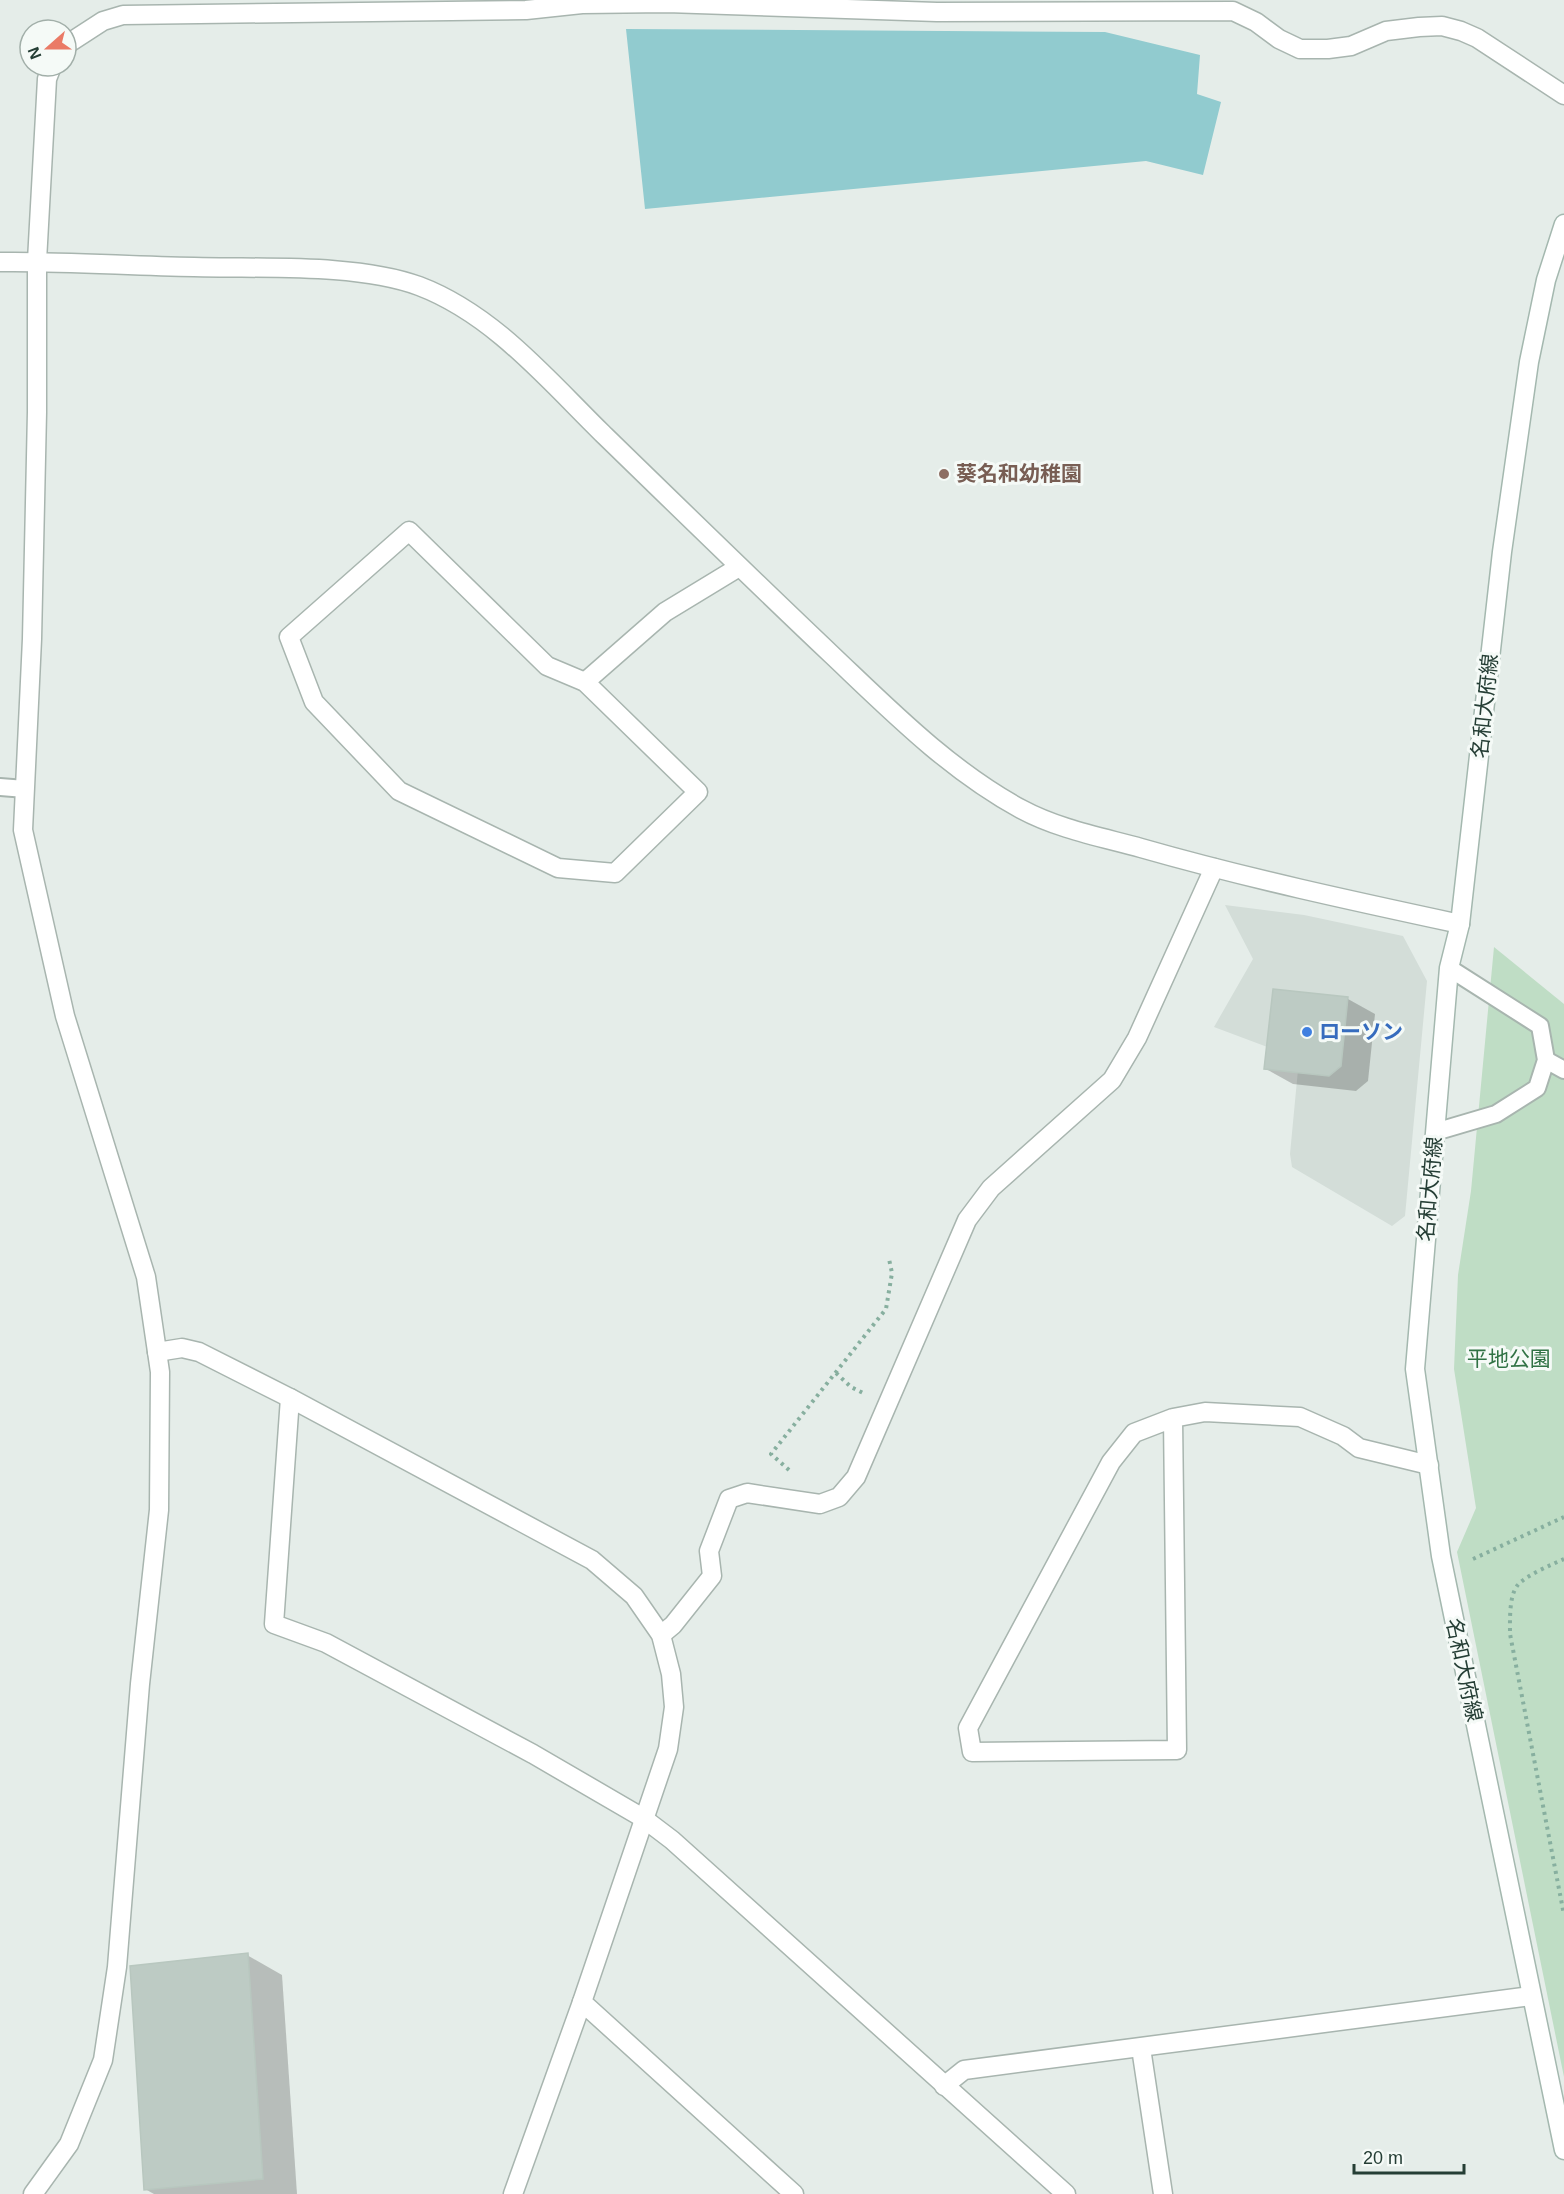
<svg xmlns="http://www.w3.org/2000/svg" width="1564" height="2194" font-family="Helvetica,'Noto Sans JP',sans-serif">
<style>
.built{fill:#d3ddd8}
.green{fill:#bfddc5}
.water{fill:#91cbcf}
.shadow{fill:#0003}
.building{fill:#bdcbc4;stroke:#b8c7bf;stroke-width:1.5}
.lines{fill:none;stroke-linecap:round;stroke-linejoin:round}
.service-casing{stroke:#a8b5af;stroke-width:20}
.minor-casing{stroke:#a8b5af;stroke-width:21}
.tertiary-casing{stroke:#a8b5af;stroke-width:21}
.secondary-casing{stroke:#a4b8af;stroke-width:21}
.path{stroke:#87af9f;stroke-width:4;stroke-dasharray:3 4.5;stroke-linecap:butt}
.service{stroke:#fff;stroke-width:16}
.minor{stroke:#fff;stroke-width:18}
.tertiary{stroke:#fff;stroke-width:18}
.secondary{stroke:#fff;stroke-width:18}
.education-dot{fill:#8d6e63;stroke:#f5faf7;stroke-width:2}
.shop-dot{fill:#3f7fe0;stroke:#f5faf7;stroke-width:2}
.labels{text-anchor:middle;stroke-width:6;stroke-linejoin:round;paint-order:stroke}
.education-label{font-size:21px;font-weight:bold;fill:#785e54;stroke:#f5faf7;text-anchor:start}
.street-label{font-size:21px;fill:#253e35;stroke:#f5faf7}
.shop-label{font-size:21px;font-weight:bold;fill:#366cbe;stroke:#f5faf7;text-anchor:start}
.park-label{font-size:21px;fill:#317345;stroke:#f5faf7}
</style>
<rect width="100%" height="100%" fill="#e5ede9"/>
<polygon class="built" points="1225,905 1304,915 1403,936 1427,981 1405,1216 1392,1226 1292,1167 1290,1154 1299,1059 1214,1027 1253,959"/>
<polygon class="green" points="1494,947 1564,1004 1564,2077 1457,1552 1476,1508 1454,1369 1458,1275 1471,1191"/>
<polygon class="water" points="626,29 1105,32 1200,55 1197,94 1221,102 1203,175 1146,161 645,209"/>
<g class="shadow">
<polygon points="1274,991 1348,999 1375,1014 1368,1081 1356,1091 1293,1084 1266,1069"/>
<polygon points="247,1955 282,1975 297,2194 154,2194 145,2189"/>
</g>
<g class="building">
<polygon points="1273,989 1348,997 1341,1066 1329,1076 1264,1069"/>
<polygon points="248,1953 263,2179 144,2190 130,1966"/>
</g>
<g class="lines">
<g class="service-casing">
<g id="service">
<polyline points="0,787 25,789"/>
<polyline points="1546,1060 1564,1070"/>
<polyline points="1435,1132 1496,1114 1537,1088 1546,1060 1540,1026 1449,968"/>
</g>
</g>
<g class="minor-casing">
<g id="minor">
<polyline points="66,45 103,21 123,15 526,10 582,4 667,3 937,12 1233,11 1256,22 1279,39 1300,49 1328,49 1351,46 1386,31 1419,27 1442,26 1461,31 1477,38 1564,95"/>
<polyline points="37,261 47,79 52,66"/>
<polygon points="409,531 547,666 585,682 698,792 615,873 558,868 399,791 314,702 289,637"/>
<polyline points="585,682 665,612 739,567"/>
<polyline points="157,1352 182,1348 199,1352 290,1398 592,1560 634,1596 661,1635 671,1674 674,1707 668,1749 582,2002 794,2194"/>
<polyline points="290,1398 274,1624 326,1643 533,1754 643,1818 672,1840 1066,2194"/>
<polyline points="1173,1418 1177,1750 972,1752 968,1728 1111,1462 1134,1433 1173,1418 1205,1412 1300,1417 1343,1436 1359,1448 1429,1465"/>
<polyline points="661,1635 673,1625 712,1576 709,1551 729,1499 747,1493 820,1504 839,1497 856,1477 967,1220 991,1188 1112,1080 1137,1038 1214,868"/>
<polyline points="1141,2048 1163,2194"/>
<polyline points="944,2086 964,2070 1531,1996"/>
<polyline points="513,2194 582,2002"/>
</g>
</g>
<g class="tertiary-casing">
<g id="tertiary">
<path d="M0,262c64,-1 129,4 194,5 68,2 162,-4 225,19 74,28 128,93 183,147 76,74 153,149 230,222 58,55 117,115 189,154 37,20 80,28 120,39 105,30 212,53 319,76"/>
<polyline points="33,2194 69,2144 103,2060 117,1967 140,1684 159,1510 160,1372 146,1277 65,1016 23,830 32,639 37,412 37,261"/>
</g>
</g>
<g class="secondary-casing">
<polyline id="secondary" points="1564,224 1546,280 1529,362 1502,552 1460,924 1449,968 1415,1369 1441,1556 1564,2150"/>
</g>
<g class="path">
<polyline points="836,1373 851,1387 863,1393"/>
<polyline points="789,1470 771,1454 886,1309 892,1273 889,1259"/>
<polyline points="1473,1559 1564,1517"/>
<path d="M1564,1559c-11,5 -40,17 -47,27 -8,11 -7,34 -7,48l54,281"/>
</g>
<use href="#service" class="service"/>
<use href="#minor" class="minor"/>
<use href="#tertiary" class="tertiary"/>
<use href="#secondary" class="secondary"/>
</g>
<circle class="education-dot" cx="944" cy="474" r="6"/>
<circle class="shop-dot" cx="1307" cy="1032" r="6"/>
<g class="labels">
<g class="education-label">
<text x="956" y="481">葵名和幼稚園</text>
</g>
<g class="street-label">
<text transform="translate(1485 706) rotate(-84)" y="7">名和大府線</text>
<text transform="translate(1430 1189) rotate(-85)" y="7">名和大府線</text>
<text transform="translate(1464 1670) rotate(78)" y="7">名和大府線</text>
</g>
<g class="shop-label">
<text x="1319" y="1039">ローソン</text>
</g>
<g class="park-label">
<text x="1509" y="1366">平地公園</text>
</g>
</g>
<g transform="translate(48 48) rotate(249)"><circle r="28" fill="#f5faf7" stroke="#a2afa9" stroke-width="1.5"/>
<path d="M0-4.5L10 22L0 15L-10 22Z" fill="#ea7a66"/>
<text y="-9" font-size="16" font-weight="bold" text-anchor="middle" fill="#253e35">N</text>
</g>
<path d="M1354 2164v9h110v-9" fill="none" stroke="#253e35" stroke-width="3"/>
<text x="1363" y="2164" font-size="18" fill="#253e35" stroke="#f5faf7" stroke-width="4.5" paint-order="stroke">20 m</text>
</svg>
